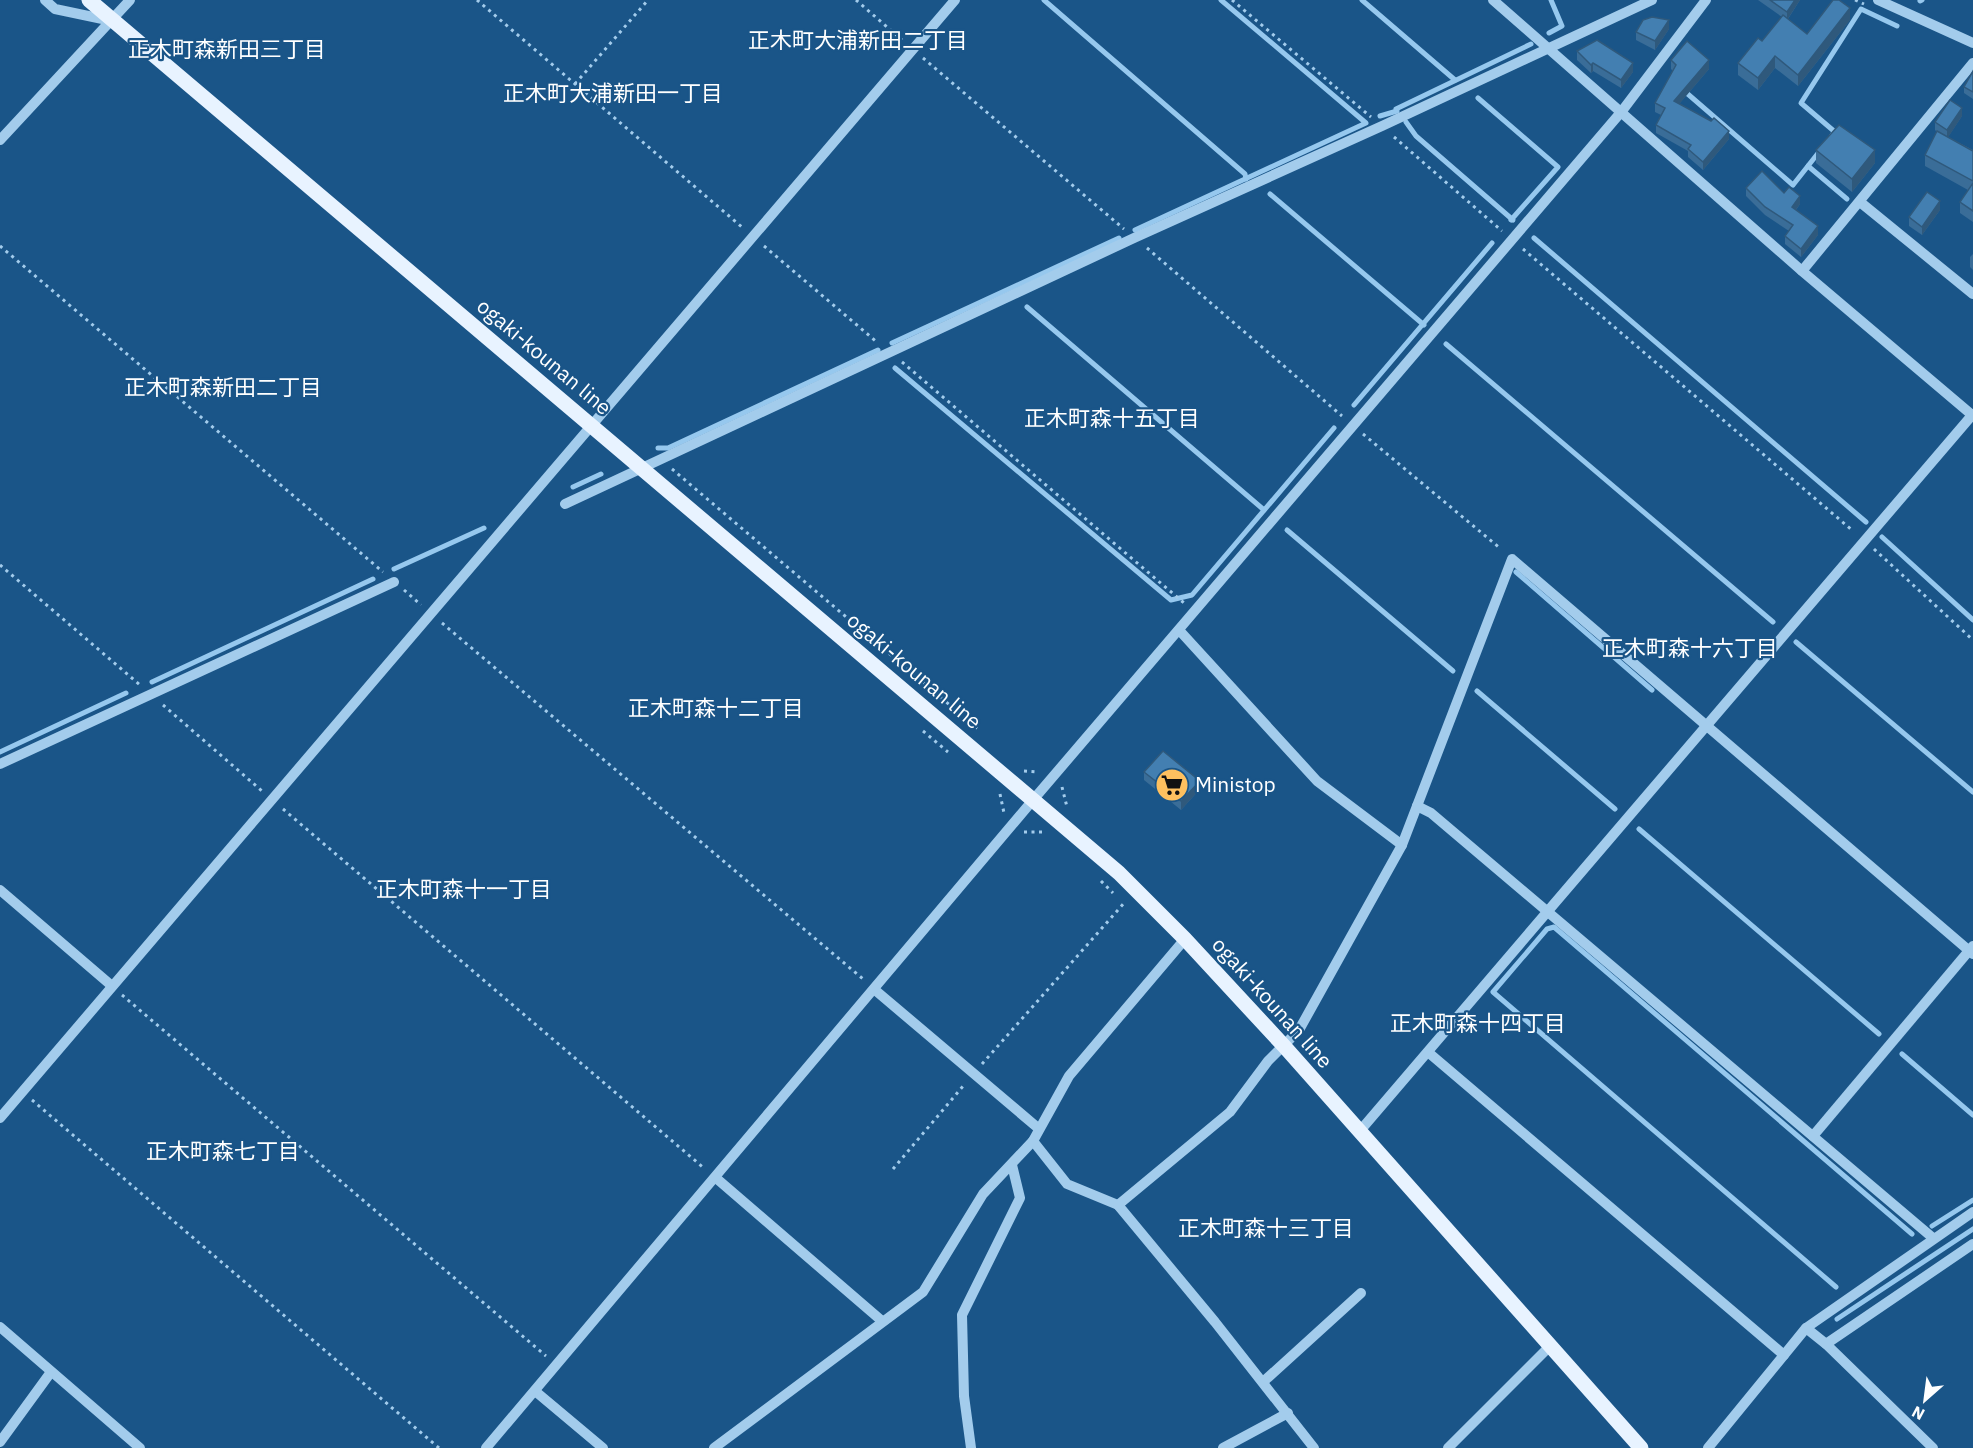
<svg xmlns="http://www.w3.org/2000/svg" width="1973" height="1448" font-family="'IBM Plex Sans','Noto Sans JP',sans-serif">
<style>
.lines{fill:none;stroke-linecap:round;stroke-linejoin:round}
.stream{stroke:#96c8ee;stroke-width:5}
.path{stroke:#a3ccec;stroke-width:3;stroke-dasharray:3 4.5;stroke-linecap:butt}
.minor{stroke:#a3ccec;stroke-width:10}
.major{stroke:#e8f3ff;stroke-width:15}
.wall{fill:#3a6d98}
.shaded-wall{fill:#2f597c}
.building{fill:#437fb1;stroke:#2f597c;stroke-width:1.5}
.labels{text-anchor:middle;stroke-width:4.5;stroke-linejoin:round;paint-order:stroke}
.street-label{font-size:21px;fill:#fff;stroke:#1a5588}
.poi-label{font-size:21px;fill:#fff;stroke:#1a5588;text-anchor:start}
.neighbourhood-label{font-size:22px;fill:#fff;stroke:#1a5588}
</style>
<rect width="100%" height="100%" fill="#1a5588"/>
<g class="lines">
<g class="stream">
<polyline points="1044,0 1245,174 1246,179"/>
<polyline points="1362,0 1455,80"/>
<polyline points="1920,1 1922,0"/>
<polyline points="1549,33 1562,26 1551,0"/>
<polyline points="1682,89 1793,185 1819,152"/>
<polyline points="1478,98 1558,167 1511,220"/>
<polyline points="1396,109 1531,44"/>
<polyline points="1380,116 1397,111"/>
<polyline points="1406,122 1416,136 1513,220"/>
<polyline points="1832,135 1835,132 1801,103 1861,9 1897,26"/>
<polyline points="1808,166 1847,199"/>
<polyline points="1270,194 1424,325"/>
<polyline points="1135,230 1366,123 1221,0"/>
<polyline points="1534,238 1866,522"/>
<polyline points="1027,307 1264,510"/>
<polyline points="892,343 1119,238"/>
<polyline points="1446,344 1773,622"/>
<polyline points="895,368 1171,600 1192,595 1334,428"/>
<polyline points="1354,405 1492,243"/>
<polyline points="658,448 668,448 878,350"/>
<polyline points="573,487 601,474"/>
<polyline points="1287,530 1453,671"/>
<polyline points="1882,537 1973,620"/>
<polyline points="394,569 484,528"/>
<polyline points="1516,572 1652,690"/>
<polyline points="1796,642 1973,792"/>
<polyline points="152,682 373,579"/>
<polyline points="1477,691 1615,809"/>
<polyline points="0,752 126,693"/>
<polyline points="1639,829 1879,1034"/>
<polyline points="1902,1054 1973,1115"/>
<polyline points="1932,1226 1973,1200"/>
<polyline points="1836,1287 1493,992 1547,929 1554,927 1912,1234"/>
<polyline points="1837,1319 1973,1229"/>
</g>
<g class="path">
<polyline points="477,0 743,228"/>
<polyline points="856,0 902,40"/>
<polyline points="1232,0 1371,117"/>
<polyline points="1855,0 1864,4"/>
<polyline points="923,58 1124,229"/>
<polyline points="575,84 648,0"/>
<polyline points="1394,137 1502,231"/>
<polyline points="0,246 383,572"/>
<polyline points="764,246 878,343"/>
<polyline points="1147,248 1342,416"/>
<polyline points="1523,249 1853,531"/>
<polyline points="902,362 1184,603"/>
<polyline points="1363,434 1501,549"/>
<polyline points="672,469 978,729"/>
<polyline points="1874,549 1973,640"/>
<polyline points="0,565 140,685"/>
<polyline points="404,590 421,605"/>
<polyline points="442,623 863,979"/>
<polyline points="163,705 262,791"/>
<polyline points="923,731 948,752"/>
<polyline points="1024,771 1038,772"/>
<polyline points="1062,787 1067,807"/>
<polyline points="1000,794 1004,813"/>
<polyline points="283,809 705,1169"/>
<polyline points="1024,832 1044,832"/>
<polyline points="1101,881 1113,893"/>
<polyline points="122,995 546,1356"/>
<polyline points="982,1064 1125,902"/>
<polyline points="32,1100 439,1448"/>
<polyline points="893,1169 964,1085"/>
</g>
<g class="minor">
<polyline points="45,0 55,9 112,21"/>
<polyline points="1493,0 1802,271 1972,415"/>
<polyline points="1878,0 1973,43"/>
<polyline points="0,140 130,0"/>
<polyline points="1860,202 1973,294"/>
<polyline points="1802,271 1973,63"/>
<polyline points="565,504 1134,238 1382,126 1652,0"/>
<polyline points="1179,630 1317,781 1402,845"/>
<polyline points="0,764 394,582"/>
<polyline points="1417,806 1431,813 1933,1238"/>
<polyline points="0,890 112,986"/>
<polyline points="875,990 1038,1128"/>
<polyline points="1429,1053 1784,1355"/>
<polyline points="0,1118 955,0"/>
<polyline points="1359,1132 1973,414"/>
<polyline points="1813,1136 1973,946"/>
<polyline points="1033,1141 1067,1184 1118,1205 1215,1322 1314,1448"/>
<polyline points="716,1178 882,1321"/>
<polyline points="1118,1205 1230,1112 1268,1061 1299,1030 1402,845 1512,559 1973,954"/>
<polyline points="0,1327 140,1448"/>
<polyline points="1806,1328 1826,1344 1933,1448"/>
<polyline points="1826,1344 1973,1244"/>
<polyline points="1263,1382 1361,1293"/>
<polyline points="535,1391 603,1448"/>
<polyline points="0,1442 51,1372"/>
<polyline points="486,1448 1033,800 1622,111 1706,0"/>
<polyline points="714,1448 923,1292 983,1194 1033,1141 1069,1076 1185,939"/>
<polyline points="971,1448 964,1396 962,1315 1020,1198 1012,1165"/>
<polyline points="1223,1448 1288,1413"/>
<polyline points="1448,1448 1550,1346"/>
<polyline points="1708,1448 1806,1328 1973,1212"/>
</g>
<polyline class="major" points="89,0 1119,873 1185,939 1284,1046 1641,1448"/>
</g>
<g class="wall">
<polygon points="1758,0 1800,0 1788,19 1807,34 1850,20 1798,86 1775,68 1758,90 1738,75 1738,63 1762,41 1782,17"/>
<polygon points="1669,29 1655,50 1636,40 1636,32"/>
<polygon points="1577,51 1633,72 1621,88 1593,71 1591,73 1577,60"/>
<polygon points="1671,60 1709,69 1679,104 1729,139 1703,170 1688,157 1688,151 1656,133 1656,125 1661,115 1655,112 1655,103 1673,71 1671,69"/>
<polygon points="1973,71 1973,99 1964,93 1964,87"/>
<polygon points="1962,116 1948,137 1973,150 1973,222 1960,213 1960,202 1968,190 1925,166 1925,155 1937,132 1935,130 1935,122"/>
<polygon points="1816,150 1875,163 1852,192 1816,163"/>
<polygon points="1746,188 1784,193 1800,204 1796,210 1818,235 1801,257 1785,244 1785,236 1789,231 1765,215 1746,196"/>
<polygon points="1940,210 1922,235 1909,226 1909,217"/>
<polygon points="1973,254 1973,270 1970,267 1970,257"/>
<polygon points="1144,772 1200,789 1181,810 1144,780"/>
</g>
<g class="shaded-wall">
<polygon points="1795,0 1800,0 1787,20 1787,12"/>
<polygon points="1850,8 1850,20 1798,86 1798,75"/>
<polygon points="1669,20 1669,29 1655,50 1655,41"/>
<polygon points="1775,56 1775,68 1758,90 1758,78"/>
<polygon points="1709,60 1709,69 1674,110 1674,101"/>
<polygon points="1593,63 1593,71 1591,73 1591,65"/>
<polygon points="1633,63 1633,72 1621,88 1621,80"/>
<polygon points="1962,108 1962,116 1947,139 1947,130"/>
<polygon points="1729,131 1729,139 1703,170 1703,162"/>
<polygon points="1875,150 1875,163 1852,192 1852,179"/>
<polygon points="1800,196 1800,204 1792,215 1792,207"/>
<polygon points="1940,201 1940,210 1922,235 1922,227"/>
<polygon points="1818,226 1818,235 1801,257 1801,249"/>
<polygon points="1200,781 1200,789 1181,810 1181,801"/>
</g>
<g class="building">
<polygon points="1770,0 1795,0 1787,12"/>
<polygon points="1833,0 1839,0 1850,8 1798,75 1775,56 1758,78 1738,63 1758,38 1762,41 1783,15 1807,34"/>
<polygon points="1652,17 1669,20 1655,41 1636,32 1643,20"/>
<polygon points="1597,40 1633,63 1621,80 1593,63 1591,65 1577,51"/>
<polygon points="1687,41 1709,60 1674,101 1711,121 1714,118 1729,131 1703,162 1688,149 1691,145 1656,125 1665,108 1655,103 1676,65 1671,60"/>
<polygon points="1973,71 1973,92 1964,87"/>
<polygon points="1950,100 1962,108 1947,130 1935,122"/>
<polygon points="1839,125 1875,150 1852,179 1816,150"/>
<polygon points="1937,131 1973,151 1973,181 1925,155"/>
<polygon points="1762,171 1784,193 1789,187 1800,196 1792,207 1818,226 1801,249 1785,236 1793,225 1765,207 1746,188"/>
<polygon points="1973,183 1973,211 1960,202"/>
<polygon points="1927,192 1940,201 1922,227 1909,217"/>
<polygon points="1163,751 1200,781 1181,801 1144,772"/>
</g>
<defs>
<g id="supermarket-disc" transform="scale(1.725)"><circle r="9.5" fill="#fec05f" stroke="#1a5588"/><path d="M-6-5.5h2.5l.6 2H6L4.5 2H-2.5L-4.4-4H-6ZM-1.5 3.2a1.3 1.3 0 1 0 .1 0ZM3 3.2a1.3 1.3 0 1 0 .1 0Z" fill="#111"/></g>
</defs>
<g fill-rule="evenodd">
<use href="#supermarket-disc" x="1172" y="785"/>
</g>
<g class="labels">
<g class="street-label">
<text transform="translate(544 357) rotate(40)" y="7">ogaki-kounan line</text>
<text transform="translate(914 671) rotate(40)" y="7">ogaki-kounan line</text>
<text transform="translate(1272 1003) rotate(48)" y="7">ogaki-kounan line</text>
</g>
<g class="poi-label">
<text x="1195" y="792">Ministop</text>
</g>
<g class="neighbourhood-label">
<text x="858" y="48">正木町大浦新田二丁目</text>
<text x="227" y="57">正木町森新田三丁目</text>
<text x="613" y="101">正木町大浦新田一丁目</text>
<text x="223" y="395">正木町森新田二丁目</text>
<text x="1112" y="426">正木町森十五丁目</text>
<text x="1690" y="656">正木町森十六丁目</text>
<text x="716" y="716">正木町森十二丁目</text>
<text x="464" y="897">正木町森十一丁目</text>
<text x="1478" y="1031">正木町森十四丁目</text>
<text x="223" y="1159">正木町森七丁目</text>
<text x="1266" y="1236">正木町森十三丁目</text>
</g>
</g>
<g transform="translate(1925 1400) rotate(208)" stroke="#1a5588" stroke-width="4.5" paint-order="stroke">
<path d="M0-4.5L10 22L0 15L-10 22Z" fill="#ffffff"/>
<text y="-9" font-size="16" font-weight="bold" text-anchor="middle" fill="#ffffff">N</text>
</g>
</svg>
